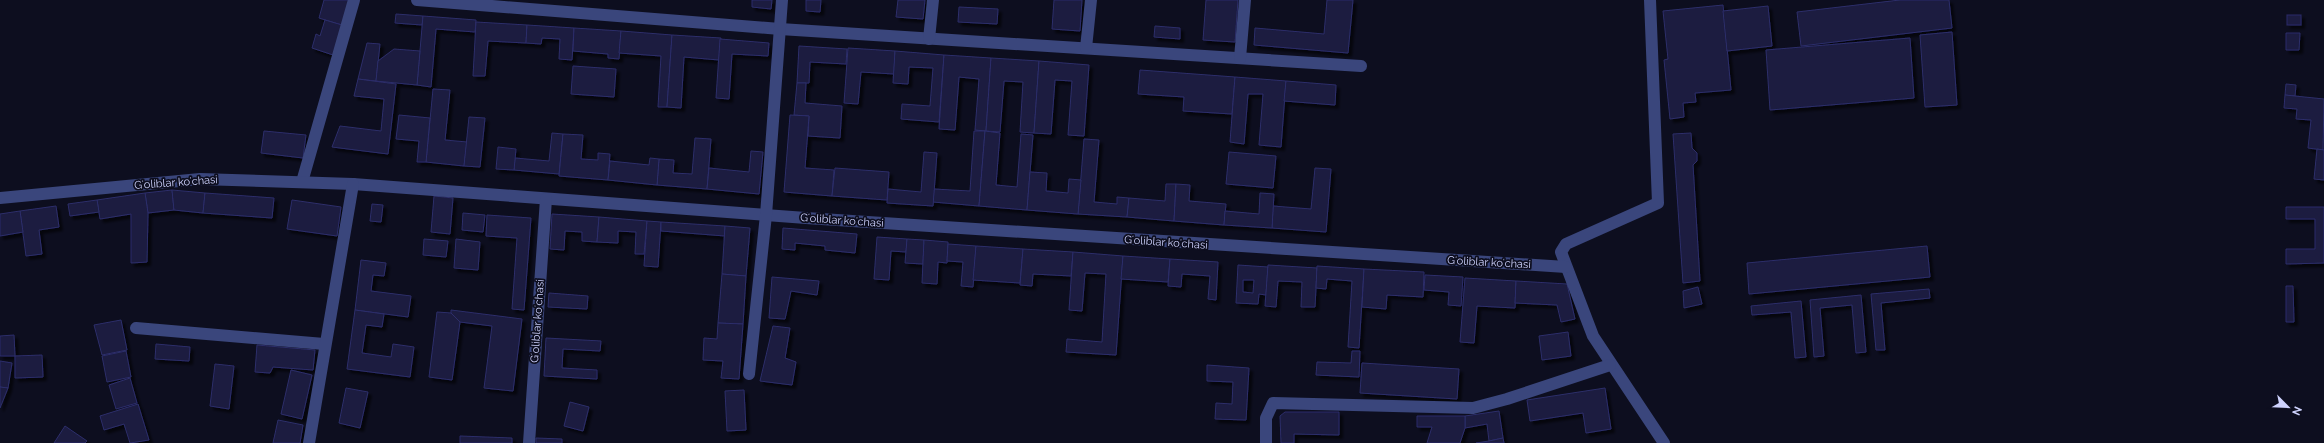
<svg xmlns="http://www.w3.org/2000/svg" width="2324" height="443" font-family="Raleway,sans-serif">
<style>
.building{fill:#1a1b3f;stroke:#2d2e6a;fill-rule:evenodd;filter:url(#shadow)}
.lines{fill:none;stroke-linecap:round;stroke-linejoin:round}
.minor{stroke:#3a467c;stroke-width:12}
.labels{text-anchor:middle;stroke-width:3.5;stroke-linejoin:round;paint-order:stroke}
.street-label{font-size:11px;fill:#ced2fd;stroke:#0d0e1f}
</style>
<defs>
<filter id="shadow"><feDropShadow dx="3.5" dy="3.5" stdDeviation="1" flood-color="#0009"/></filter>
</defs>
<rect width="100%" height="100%" fill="#0d0e1f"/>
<g class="building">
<polygon points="324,0 350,0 342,25 319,18"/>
<polygon points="752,0 772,0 771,9 752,7"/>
<polygon points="806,0 821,0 820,12 806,11"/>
<polygon points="898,0 925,0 923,19 896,17"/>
<polygon points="1054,0 1082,0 1080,31 1052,29"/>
<polygon points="1206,0 1238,0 1235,42 1203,40"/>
<polygon points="1327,0 1353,0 1348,53 1254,45 1255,28 1324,34"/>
<polygon points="1900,0 1949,0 1952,28 1801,46 1797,12"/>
<polygon points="1723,5 1731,90 1695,93 1696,102 1683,103 1684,117 1670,119 1664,60 1668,59 1663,11"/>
<polygon points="1768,6 1772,46 1727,51 1723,11"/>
<polygon points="959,7 998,9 997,24 958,22"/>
<polygon points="396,14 423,16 422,25 395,23"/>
<rect x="2287" y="15" width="14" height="10"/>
<polygon points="423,16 476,20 475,32 436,29 431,87 417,85"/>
<polygon points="325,20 342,25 333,55 312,48 316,34 320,36"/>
<polygon points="476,22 527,25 526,43 488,41 485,76 473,76"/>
<polygon points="527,25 574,28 572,60 559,59 560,39 542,38 541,44 526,43"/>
<polygon points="1155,26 1180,28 1180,39 1154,37"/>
<polygon points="574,28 621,31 619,59 608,58 608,54 573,51"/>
<polygon points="621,31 672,35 667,107 658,107 661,56 619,53"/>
<polygon points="1952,32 1957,105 1925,107 1920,35"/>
<polygon points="2286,33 2300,33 2299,50 2286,50"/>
<polygon points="672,35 721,38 719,60 684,57 681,108 667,107"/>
<polygon points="1910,38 1914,98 1770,110 1766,50"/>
<polygon points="720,39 769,43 768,56 732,54 729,99 716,98"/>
<polygon points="367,43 380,44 376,81 358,79"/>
<polygon points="799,46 847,49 846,64 810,62 809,83 797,83"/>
<polygon points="848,48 895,51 894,74 861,72 858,104 844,103"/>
<polygon points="394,49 420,51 417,85 376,81 378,61"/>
<polygon points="895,51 944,55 939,122 901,119 902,104 930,106 933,68 909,67 908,84 893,83"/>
<polygon points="944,55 991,58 986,131 975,130 979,79 959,77 955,130 939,129"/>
<polygon points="991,58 1039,61 1034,133 1020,132 1023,82 1004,81 1000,132 986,131"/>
<polygon points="1039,61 1089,65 1084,136 1068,135 1072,81 1055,80 1051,134 1034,133"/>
<polygon points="573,66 616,69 614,97 571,94"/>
<polygon points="1140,70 1235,77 1232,114 1183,111 1184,97 1138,94"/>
<polygon points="1235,77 1286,81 1281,147 1259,145 1263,94 1248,94 1244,144 1230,142"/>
<polygon points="358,79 396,84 388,154 332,147 340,126 381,131 384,99 354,96"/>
<polygon points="1286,81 1336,85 1335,105 1284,101"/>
<polygon points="797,83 806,83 805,103 842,106 840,138 808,136 809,116 794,115"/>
<polygon points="2286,84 2296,85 2295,96 2285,95"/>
<polygon points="433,89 450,90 445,140 467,142 464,166 426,162"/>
<polygon points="2285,95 2324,99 2323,150 2308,148 2311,120 2296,119 2297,109 2284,108"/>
<polygon points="399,115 430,118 426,162 417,162 419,141 396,139"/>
<polygon points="790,115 809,116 805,168 834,170 832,196 784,192"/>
<polygon points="469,117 485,118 480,167 464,166"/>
<polygon points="264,131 306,135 303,158 261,153"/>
<polygon points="974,131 985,131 979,206 933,202 934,189 970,191"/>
<polygon points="985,131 1000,133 996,185 1017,187 1021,134 1033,135 1027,210 979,206"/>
<polygon points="552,133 563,134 559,174 514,170 515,158 549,161"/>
<polygon points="1691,133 1692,148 1697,153 1697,161 1693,165 1700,281 1683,283 1673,134"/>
<polygon points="563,134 583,135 581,159 598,160 598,153 610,154 608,180 559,176"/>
<polygon points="695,138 711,139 707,189 657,185 659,159 674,160 673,173 692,174"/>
<polygon points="1084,139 1099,140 1094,202 1117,204 1117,197 1129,198 1127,217 1078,214"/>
<polygon points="498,147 516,149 514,170 496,169"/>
<polygon points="2317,149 2324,150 2324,180 2314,179"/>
<polygon points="751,151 763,152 759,194 707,189 709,168 749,172"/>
<polygon points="924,152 937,153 933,206 887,203 888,189 921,192"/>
<polygon points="1229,152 1276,156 1273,188 1226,184"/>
<polygon points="650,158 659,159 657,185 608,180 610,161 649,165"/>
<polygon points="835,168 889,172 887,200 832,196"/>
<polygon points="1315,168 1331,169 1326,232 1272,228 1273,206 1311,209"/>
<polygon points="1030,172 1047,173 1046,191 1068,193 1069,179 1081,180 1078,214 1027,210"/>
<polygon points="1166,184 1176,184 1174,221 1127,217 1129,198 1165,201"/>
<polygon points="1176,184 1190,185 1189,201 1226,204 1224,225 1174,221"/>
<polygon points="172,190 174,210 148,213 145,193"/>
<polygon points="172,190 205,193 203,213 174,210"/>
<polygon points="145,193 148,213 147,262 131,263 131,214 100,219 97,200"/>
<polygon points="205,193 274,198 272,218 203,213"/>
<polygon points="1260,193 1274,194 1272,228 1224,225 1225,211 1259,214"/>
<polygon points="434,196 453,198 450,234 431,232"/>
<polygon points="97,200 99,212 70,216 68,204"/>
<polygon points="292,200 341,207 337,236 287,229"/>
<polygon points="372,204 383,205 381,222 370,221"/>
<polygon points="56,206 59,227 39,230 42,254 26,256 20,211"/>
<polygon points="2286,207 2324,207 2324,263 2286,264 2286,249 2315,249 2315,219 2286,219"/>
<polygon points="20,211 23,232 0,236 0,214"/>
<polygon points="463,213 485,215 483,232 462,230"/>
<polygon points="552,214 599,217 597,242 582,241 582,232 565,231 564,250 550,249"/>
<polygon points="487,215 531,218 524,310 512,309 517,238 486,236"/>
<polygon points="599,217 647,221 644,254 635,254 636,232 618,231 618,243 597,242"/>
<polygon points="647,221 661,222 658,267 644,266"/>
<polygon points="661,222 725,226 725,236 661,231"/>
<polygon points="725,226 750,228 746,276 722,274"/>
<polygon points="783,228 857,234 855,253 825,250 825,246 795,243 795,250 782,249"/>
<polygon points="877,237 907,239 906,252 891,251 889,280 874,279"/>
<polygon points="424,239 448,241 446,257 423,255"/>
<polygon points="456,239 480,242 478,270 454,268"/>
<polygon points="907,239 924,240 923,264 905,263"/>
<polygon points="924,240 948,242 947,263 938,262 937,284 922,283"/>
<polygon points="948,244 976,246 973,287 961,286 963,262 947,261"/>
<polygon points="976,246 1023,249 1020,283 973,280"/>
<polygon points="1927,246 1930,277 1749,294 1747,263"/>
<polygon points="1023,249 1073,252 1071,276 1033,274 1032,286 1020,285"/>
<polygon points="1073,252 1123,256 1116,355 1066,352 1067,339 1102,342 1106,274 1085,273 1082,311 1069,310"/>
<polygon points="1123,256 1170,259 1168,282 1121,279"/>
<polygon points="1170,259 1218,262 1216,300 1208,299 1210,276 1182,274 1181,287 1168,286"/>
<polygon points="361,260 386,263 384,276 373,275 371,291 411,296 408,317 355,310"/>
<path d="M1238,265l30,2 -2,28 -7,-1 -1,10 -22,-1zM1243,280h11l-1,13 -10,-1z"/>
<polygon points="1268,265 1317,268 1315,307 1301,307 1302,282 1278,281 1276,307 1265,306"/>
<polygon points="1317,266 1364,269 1359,348 1348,347 1352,281 1327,279 1326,289 1316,288"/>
<polygon points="1364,269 1424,272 1423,297 1387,295 1386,309 1362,307"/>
<polygon points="722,274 746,276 743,324 718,323"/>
<polygon points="1425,275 1463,277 1461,306 1448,305 1449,292 1424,290"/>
<polygon points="772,277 819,281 817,295 791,291 785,319 769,318"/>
<polygon points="1465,278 1516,281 1515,308 1477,306 1474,343 1460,342"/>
<polygon points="1516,281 1567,284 1575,319 1561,322 1557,305 1515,303"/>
<polygon points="2286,286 2293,286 2294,322 2286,322"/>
<polygon points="1698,287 1702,304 1684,308 1683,291"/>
<polygon points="1929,289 1930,298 1881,303 1885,350 1876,350 1871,294"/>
<polygon points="549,293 588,296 587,309 548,307"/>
<polygon points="1861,295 1866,352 1856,353 1852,305 1820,308 1824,356 1814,357 1810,300"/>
<polygon points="1801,301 1806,357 1795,358 1791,312 1752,315 1751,306"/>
<polygon points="355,310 384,314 382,327 366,325 362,353 391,357 393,344 414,347 410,377 347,369"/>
<polygon points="451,310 522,319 513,391 484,388 492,326 460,322 451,313"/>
<polygon points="437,312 451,313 460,322 452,380 429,377"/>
<polygon points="121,320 127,350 102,355 94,325"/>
<polygon points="718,323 743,324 739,379 721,378 723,361 703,360 704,338 717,339"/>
<polygon points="773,326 790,328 785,358 796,362 792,385 760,381"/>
<polygon points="1568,332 1571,356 1542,360 1539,336"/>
<polygon points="14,335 15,356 0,356 0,336"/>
<polygon points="546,338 601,341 600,351 563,349 562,368 597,370 597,379 544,376"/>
<polygon points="156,344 190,347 189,361 155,359"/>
<polygon points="257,345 315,350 313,370 273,367 270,373 255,372"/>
<polygon points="126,351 131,377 107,382 102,356"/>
<polygon points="1352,351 1360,351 1359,377 1316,375 1317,362 1351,363"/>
<polygon points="42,355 43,377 15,378 15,356"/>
<polygon points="0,361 12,363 8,388 0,387"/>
<polygon points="1362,363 1459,369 1457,399 1360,393"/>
<polygon points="215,364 234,366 229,409 210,406"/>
<polygon points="1207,365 1249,368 1246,420 1215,419 1216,403 1232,404 1233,382 1207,381"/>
<polygon points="291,370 312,375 302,419 281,414"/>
<polygon points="130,378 137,403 116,409 109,385"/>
<polygon points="0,387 8,388 0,408"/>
<polygon points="346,388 368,392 360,428 339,423"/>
<polygon points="1605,388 1611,429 1586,433 1583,413 1530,421 1527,400"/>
<polygon points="744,390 746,430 727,431 725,391"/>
<polygon points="570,402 589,407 583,431 564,426"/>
<polygon points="138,404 149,440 130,443 124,424 104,430 100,416"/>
<polygon points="1499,411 1503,438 1489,441 1487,424 1465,428 1465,416"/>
<polygon points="1285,412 1339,412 1339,435 1294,434 1294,443 1281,443 1280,416"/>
<polygon points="1417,416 1465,416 1465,428 1460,443 1427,443 1432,427 1417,427"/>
<polygon points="278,420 303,425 300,443 273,443"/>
<polygon points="65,426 87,441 85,443 54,443"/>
<polygon points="460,436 512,438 512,443 460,443"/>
<polygon points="536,438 562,439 562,443 536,443"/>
<polygon points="1503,438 1504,443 1476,443 1489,441"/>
</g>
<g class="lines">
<g class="minor">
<polyline points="417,0 780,29 1361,66"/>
<polyline points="1650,0 1658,203 1566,244 1561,252 1593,336 1664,443"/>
<polyline points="929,39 933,0"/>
<polyline points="1086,48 1091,0"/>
<polyline points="1240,58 1245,0"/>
<polyline points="302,182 354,0"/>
<polyline points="0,198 200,179 353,184 806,218 1566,267"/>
<polyline points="136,328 324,344"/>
<polyline points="749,374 766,215 782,0"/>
<polyline points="309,443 353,184"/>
<polyline points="529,443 546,199"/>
<polyline points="1266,443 1266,418 1273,403 1473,408 1507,399 1610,365"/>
</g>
</g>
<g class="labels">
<g class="street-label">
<text transform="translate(176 182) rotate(-4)" y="4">Gʻoliblar koʻchasi</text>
<text transform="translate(842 220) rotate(4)" y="4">Gʻoliblar koʻchasi</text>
<text transform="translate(1166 242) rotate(4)" y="4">Gʻoliblar koʻchasi</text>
<text transform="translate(1489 262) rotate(3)" y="4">Gʻoliblar koʻchasi</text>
<text transform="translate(537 321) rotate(-86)" y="4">Gʻoliblar koʻchasi</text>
</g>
</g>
<g transform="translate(2288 407) rotate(114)" stroke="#0d0e1f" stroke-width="3" paint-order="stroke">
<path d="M0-3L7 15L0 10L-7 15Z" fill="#ced2fd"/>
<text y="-6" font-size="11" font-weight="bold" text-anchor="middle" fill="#ced2fd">N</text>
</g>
</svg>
